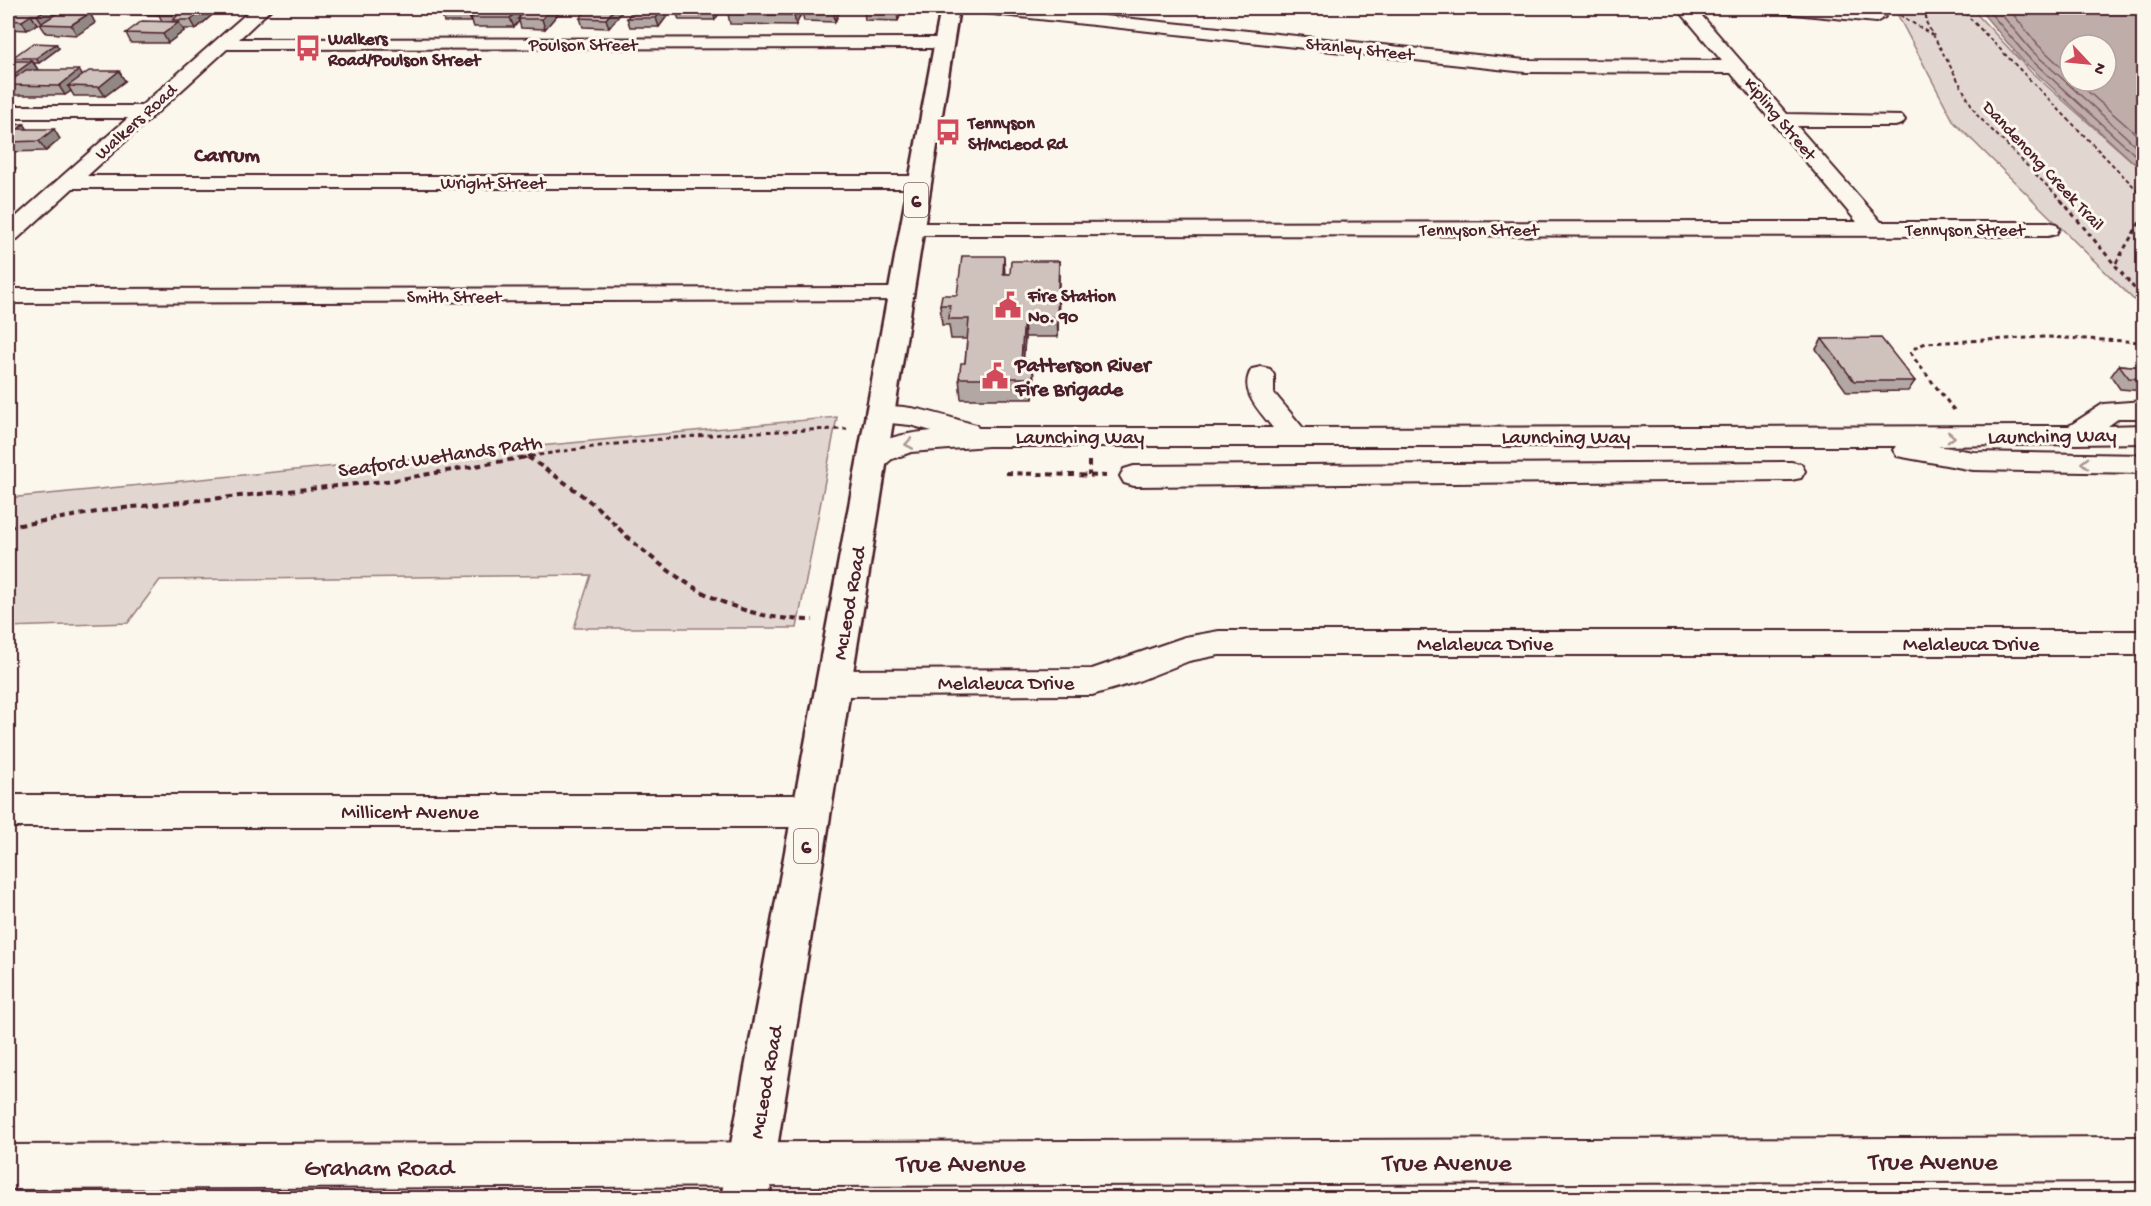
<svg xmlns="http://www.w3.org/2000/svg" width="2151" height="1206" font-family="'Gochi Hand',sans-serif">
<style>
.green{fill:#e2d7d0;stroke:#967b7e;stroke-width:1.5}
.water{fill:#bfadaa;stroke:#907477;stroke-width:1.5;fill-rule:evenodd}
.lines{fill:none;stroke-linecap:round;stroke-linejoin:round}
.shore{stroke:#79585e;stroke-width:1.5}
.minor-casing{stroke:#4a1f2b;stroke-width:4}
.major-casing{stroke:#4a1f2b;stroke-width:5}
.path-far2{stroke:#4a1f2b;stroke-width:2;stroke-dasharray:4 3;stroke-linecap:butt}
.path-far1{stroke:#4a1f2b;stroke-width:3;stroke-dasharray:4.5 4;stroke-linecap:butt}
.path{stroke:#4a1f2b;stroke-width:4;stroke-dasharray:6 4.5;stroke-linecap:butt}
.minor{fill:#fbf7ec;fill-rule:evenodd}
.major{fill:#fbf7ec;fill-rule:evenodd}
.wall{fill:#b2a7a2;stroke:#4a1f2b;stroke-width:1.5}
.shaded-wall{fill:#918884;stroke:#4a1f2b;stroke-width:1.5}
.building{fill:#cfc2bc;stroke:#4a1f2b;stroke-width:1.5}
.oneway{stroke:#ab9695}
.labels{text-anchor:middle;stroke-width:6;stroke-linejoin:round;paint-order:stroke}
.far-poi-label{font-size:18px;font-weight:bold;fill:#4a1f2b;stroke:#fbf7ec;text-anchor:start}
.far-street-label{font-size:18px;fill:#4a1f2b;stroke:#fbf7ec}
.shield{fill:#fbf7ec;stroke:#7f6065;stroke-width:1.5}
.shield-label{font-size:20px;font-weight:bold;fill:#4a1f2b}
.poi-label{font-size:21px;font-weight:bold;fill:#4a1f2b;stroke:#fbf7ec;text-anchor:start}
.street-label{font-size:21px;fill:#4a1f2b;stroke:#fbf7ec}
.far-district-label{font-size:22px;font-weight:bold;fill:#4a1f2b;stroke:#fbf7ec}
.near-street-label{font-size:26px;fill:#4a1f2b;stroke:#fbf7ec}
</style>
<rect width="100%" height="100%" fill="#fbf7ec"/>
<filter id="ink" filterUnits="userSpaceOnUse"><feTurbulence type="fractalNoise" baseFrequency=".0167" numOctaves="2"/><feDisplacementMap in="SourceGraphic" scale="12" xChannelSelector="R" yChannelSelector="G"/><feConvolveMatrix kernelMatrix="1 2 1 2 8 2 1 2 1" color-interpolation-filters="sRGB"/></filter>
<g filter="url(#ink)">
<g class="green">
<polygon points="1894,8 1971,8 2031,72 2143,171 2143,313 2135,301 1954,122"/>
<polygon points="837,417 797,628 574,628 591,575 160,580 128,623 8,627 8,498"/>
</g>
<path class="water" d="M1978,8h161l4,3v160l-121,-111zM2070,45h36v36h-36z"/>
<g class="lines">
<g class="shore">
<polyline points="1986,8 2027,56 2144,163"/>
<polyline points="1996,8 2032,51 2144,153"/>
<polyline points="2008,8 2038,45 2070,75"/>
<polyline points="2076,81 2144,141"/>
</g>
<g class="minor-casing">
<g id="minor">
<polygon points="253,8 272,8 239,39 944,38 953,43 944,48 227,49 87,176 919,176 927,177 930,182 927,187 919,188 73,188 16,240 8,242 8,224 128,118 8,118 8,106 141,106"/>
<polygon points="975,8 1028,8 1525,60 1722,61 1677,8 1695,8 1787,114 1902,116 1905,120 1902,124 1895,126 1797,126 1881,222 2048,222 2056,224 2059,229 2056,234 2048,236 903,235 900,230 903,225 911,223 1857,222 1731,73 1525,72 984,13"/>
<path d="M1774,8c17,-2 102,-3 111,9l-9,5 -93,-9z"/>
<polygon points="900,288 909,290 912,295 909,300 8,303 8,289"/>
<path d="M1261,367l9,2 4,6v18l29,35 766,-2 34,-22 41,-3v17h-25l-11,8 36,-1v18l-206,3 35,6 171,3v18l-171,-3 -76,-14 -4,-6 3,-4h-908l-77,6 -19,7 -10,8 -10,2 -10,-2 -4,-7c14,-22 50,-27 74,-29l-22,-6 -41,-4 -4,-6 4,-6c35,-9 73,7 107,16l2,3h295c-12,-16 -36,-37 -21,-59z"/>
<polygon points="1791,462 1801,464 1805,471 1801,478 1791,480 1134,486 1124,483 1120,476 1124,469 1134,466"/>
<polygon points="1219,631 2144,631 2144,655 1219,655 1189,661 1136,682 1092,695 834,696 822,692 817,683 822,674 834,670 1092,669 1185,637"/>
<polygon points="8,795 812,795 825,800 830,811 825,822 812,827 8,827"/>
<polygon points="2144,1137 2144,1181 8,1189 8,1145"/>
</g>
</g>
<g class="major-casing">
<polygon id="major" points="941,8 959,8 769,1198 721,1198"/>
</g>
<g class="path-far2">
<polyline points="1926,8 1926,22 1977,115 2062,201"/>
<polyline points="1960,8 2144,197"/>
<polyline points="1900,15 1932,35"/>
</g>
<g class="path-far1">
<polyline points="2061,200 2144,300"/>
<polyline points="2116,263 2144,215"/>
<polyline points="1954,410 1913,357 1911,353 1916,347 1926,343 2046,337 2144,342"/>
<path d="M522,458c107,-19 216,-27 325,-29"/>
</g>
<g class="path">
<path d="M528,457c24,17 49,33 71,52 12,10 21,22 33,32 55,48 106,79 181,79"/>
<polyline points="1089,461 1089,475"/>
<polyline points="1006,473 1106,476"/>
<polyline points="8,527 114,509 395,480 532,456"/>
</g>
<use href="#minor" class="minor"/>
<use href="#major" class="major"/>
</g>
<g class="wall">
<polygon points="8,8 61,12 90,13 95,23 77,35 46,33 40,24 37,24 27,30 8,29"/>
<polygon points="114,8 220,8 213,13 211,13 212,15 196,29 183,29 184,31 168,43 131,43 126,33 162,21 159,15 118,14"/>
<polygon points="446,8 512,8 512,10 519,17 563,8 545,29 521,28 519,21 514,27 474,27 472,21 471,22 444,22 441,13"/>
<polygon points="586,8 625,8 609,28 583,27 580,18 587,10"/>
<polygon points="722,8 715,20 679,20 676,11"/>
<polygon points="841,8 835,22 804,21 802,12"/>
<polygon points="903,8 898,21 865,20 864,11"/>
<polygon points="670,12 659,27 630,27 627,18"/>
<polygon points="728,14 801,14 796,25 730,24"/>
<polygon points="56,44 59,48 39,63 34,63 38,70 125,81 105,96 74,96 71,91 65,95 11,95 8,89 8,61 14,61 12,58"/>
<polygon points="24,124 27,129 60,139 46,151 8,152 8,126"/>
<polygon points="1059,261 1058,337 1025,337 1023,361 1034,381 1033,399 961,399 959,378 965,363 967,339 951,339 949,325 942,325 940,305 957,295 1005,274 1010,274"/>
<polygon points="1822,339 1915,381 1908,391 1847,392 1816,349"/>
<polygon points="2119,365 2144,367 2144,391 2120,389 2111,376"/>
</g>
<g class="shaded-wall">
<polygon points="49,8 69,8 43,24 37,15"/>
<polygon points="205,8 208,8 212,15 196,29 191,20"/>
<polygon points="210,8 220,8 213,13"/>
<polygon points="473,8 485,8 471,18 472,21 471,22 468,13"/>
<polygon points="552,8 563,8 545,29 542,19"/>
<polygon points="615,8 625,8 609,28 606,19"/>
<polygon points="664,8 669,8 670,12 659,27 656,18"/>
<polygon points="715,8 722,8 715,20 713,11"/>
<polygon points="798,8 800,8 801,14 796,25 794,15"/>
<polygon points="836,8 841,8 835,22 834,13"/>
<polygon points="898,8 903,8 898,21 897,12"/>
<polygon points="517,10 520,19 518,19 519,21 514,27 510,18"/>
<polygon points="90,13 95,23 77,35 71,25"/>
<polygon points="31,15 37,24 27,30 22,21"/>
<polygon points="179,22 184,31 168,43 163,34"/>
<polygon points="56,44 59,48 39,63 36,58"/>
<polygon points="32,61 39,71 20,84 14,74"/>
<polygon points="79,70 85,80 68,86 71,91 65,95 59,86"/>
<polygon points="119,71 125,81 105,96 99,87"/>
<polygon points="24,124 31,134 18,129"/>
<polygon points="54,129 60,139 46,151 39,141"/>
<polygon points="9,159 16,169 8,176 8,160"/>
<polygon points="1004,256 1005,276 1003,274"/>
<polygon points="1059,261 1059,281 1058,337 1057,317"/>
<polygon points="1024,317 1025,337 1022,381 1021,361"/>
<polygon points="1033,361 1034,381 1033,399"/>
</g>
<g class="building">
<polygon points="8,8 49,8 37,15 31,15 22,21 8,20"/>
<polygon points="168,8 205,8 191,20 173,20 178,15 158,15"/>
<polygon points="446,8 473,8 468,13 441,13"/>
<polygon points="480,8 506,8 504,10 517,10 510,18 471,18"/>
<polygon points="528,8 552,8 542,19 518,19"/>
<polygon points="589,8 615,8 606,19 580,18"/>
<polygon points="635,8 664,8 656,18 627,18"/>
<polygon points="679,8 715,8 713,11 676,11"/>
<polygon points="732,8 798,8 794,15 728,14"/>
<polygon points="805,8 836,8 834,13 802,12"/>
<polygon points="865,8 898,8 897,12 864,11"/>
<polygon points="59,12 90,13 71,25 40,24"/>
<polygon points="142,21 179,22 163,34 126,33"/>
<polygon points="33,43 56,44 36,58 12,58"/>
<polygon points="8,61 32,61 14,74 8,74"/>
<polygon points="26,70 79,70 59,86 8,85 8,83"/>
<polygon points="89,71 119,71 99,87 68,86"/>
<polygon points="24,124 18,129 54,129 39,141 8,142 8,126 9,125"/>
<polygon points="962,256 1004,256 1003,274 1010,274 1011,261 1059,261 1057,317 1024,317 1021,361 1033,361 1033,378 959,378 961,363 965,363 969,319 949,319 950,305 940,305 942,295 957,295"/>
<polygon points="1881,338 1915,381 1854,381 1822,339"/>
<polygon points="2119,365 2144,367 2144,379 2129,378"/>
</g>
<defs><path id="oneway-chevron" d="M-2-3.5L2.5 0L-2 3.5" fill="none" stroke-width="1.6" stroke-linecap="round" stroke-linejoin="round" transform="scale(1.5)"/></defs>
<g class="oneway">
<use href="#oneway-chevron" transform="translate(1951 437) rotate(1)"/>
<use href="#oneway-chevron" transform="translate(909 444) rotate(170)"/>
<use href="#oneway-chevron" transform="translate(2085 463) rotate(-179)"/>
</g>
</g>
<defs>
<g id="bus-bare" transform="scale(2.07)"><path d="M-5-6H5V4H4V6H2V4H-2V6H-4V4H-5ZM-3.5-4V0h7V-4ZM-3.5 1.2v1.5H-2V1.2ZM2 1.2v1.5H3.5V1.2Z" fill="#d1495b" stroke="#fbf7ec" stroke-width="2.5" paint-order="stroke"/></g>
<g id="civic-bare" transform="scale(2.07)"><path d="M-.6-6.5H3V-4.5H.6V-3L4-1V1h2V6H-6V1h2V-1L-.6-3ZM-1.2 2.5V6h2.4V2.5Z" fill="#d1495b" stroke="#fbf7ec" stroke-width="2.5" paint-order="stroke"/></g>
</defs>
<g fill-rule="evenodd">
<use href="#bus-bare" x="308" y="48"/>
<use href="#bus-bare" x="948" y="132"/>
<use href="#civic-bare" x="1008" y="305"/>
<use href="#civic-bare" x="995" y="376"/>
</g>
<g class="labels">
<g class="far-poi-label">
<text x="328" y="44">Walkers<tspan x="328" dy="21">Road/Poulson Street</tspan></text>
<text x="968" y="128">Tennyson<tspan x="968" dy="21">St/McLeod Rd</tspan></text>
<text x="1028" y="301">Fire Station<tspan x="1028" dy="21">No. 90</tspan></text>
</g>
<g class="far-street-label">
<text x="583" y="50">Poulson Street</text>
<text transform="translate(1360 48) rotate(6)" y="6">Stanley Street</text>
<text transform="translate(1781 118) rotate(50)" y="6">Kipling Street</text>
<text transform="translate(135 121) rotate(-42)" y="6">Walkers Road</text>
<text transform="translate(2044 165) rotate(47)" y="6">Dandenong Creek Trail</text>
<text x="493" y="188">Wright Street</text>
<text x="1479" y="235">Tennyson Street</text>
<text x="1965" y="235">Tennyson Street</text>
<text x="454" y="302">Smith Street</text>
</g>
<g class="shield">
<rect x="904" y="183" width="24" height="34" rx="4.5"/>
<rect x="794" y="829" width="24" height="34" rx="4.5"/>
</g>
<g class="shield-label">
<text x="916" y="207">6</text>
<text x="806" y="853">6</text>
</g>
<g class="poi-label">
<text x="1015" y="371">Patterson River<tspan x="1015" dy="24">Fire Brigade</tspan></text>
</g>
<g class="street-label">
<text transform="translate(2052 435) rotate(-1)" y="7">Launching Way</text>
<text x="1080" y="443">Launching Way</text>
<text x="1566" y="443">Launching Way</text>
<text transform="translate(440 455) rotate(-8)" y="7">Seaford Wetlands Path</text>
<text transform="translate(848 603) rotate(-80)" y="7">McLeod Road</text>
<text x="1485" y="650">Melaleuca Drive</text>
<text x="1971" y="650">Melaleuca Drive</text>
<text x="1006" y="689">Melaleuca Drive</text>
<text x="410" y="818">Millicent Avenue</text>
<text transform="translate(765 1082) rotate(-80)" y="7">McLeod Road</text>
</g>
<g class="far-district-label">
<text x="227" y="161">Carrum</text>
</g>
<g class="near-street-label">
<text x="1933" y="1169">True Avenue</text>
<text x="1447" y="1170">True Avenue</text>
<text x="961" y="1171">True Avenue</text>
<text x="379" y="1175">Graham Road</text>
</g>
</g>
<rect width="2151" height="1206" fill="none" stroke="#fbf7ec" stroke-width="30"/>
<rect x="15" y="15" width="2121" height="1176" fill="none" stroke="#4a1f2b" stroke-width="2" filter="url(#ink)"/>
<g transform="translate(2088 63) rotate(116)"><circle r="28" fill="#fbf7ec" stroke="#b4a19f" stroke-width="1.5"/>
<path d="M0-4.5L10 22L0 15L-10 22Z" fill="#d1495b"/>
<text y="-9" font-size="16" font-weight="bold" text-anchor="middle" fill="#4a1f2b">N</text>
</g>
</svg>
